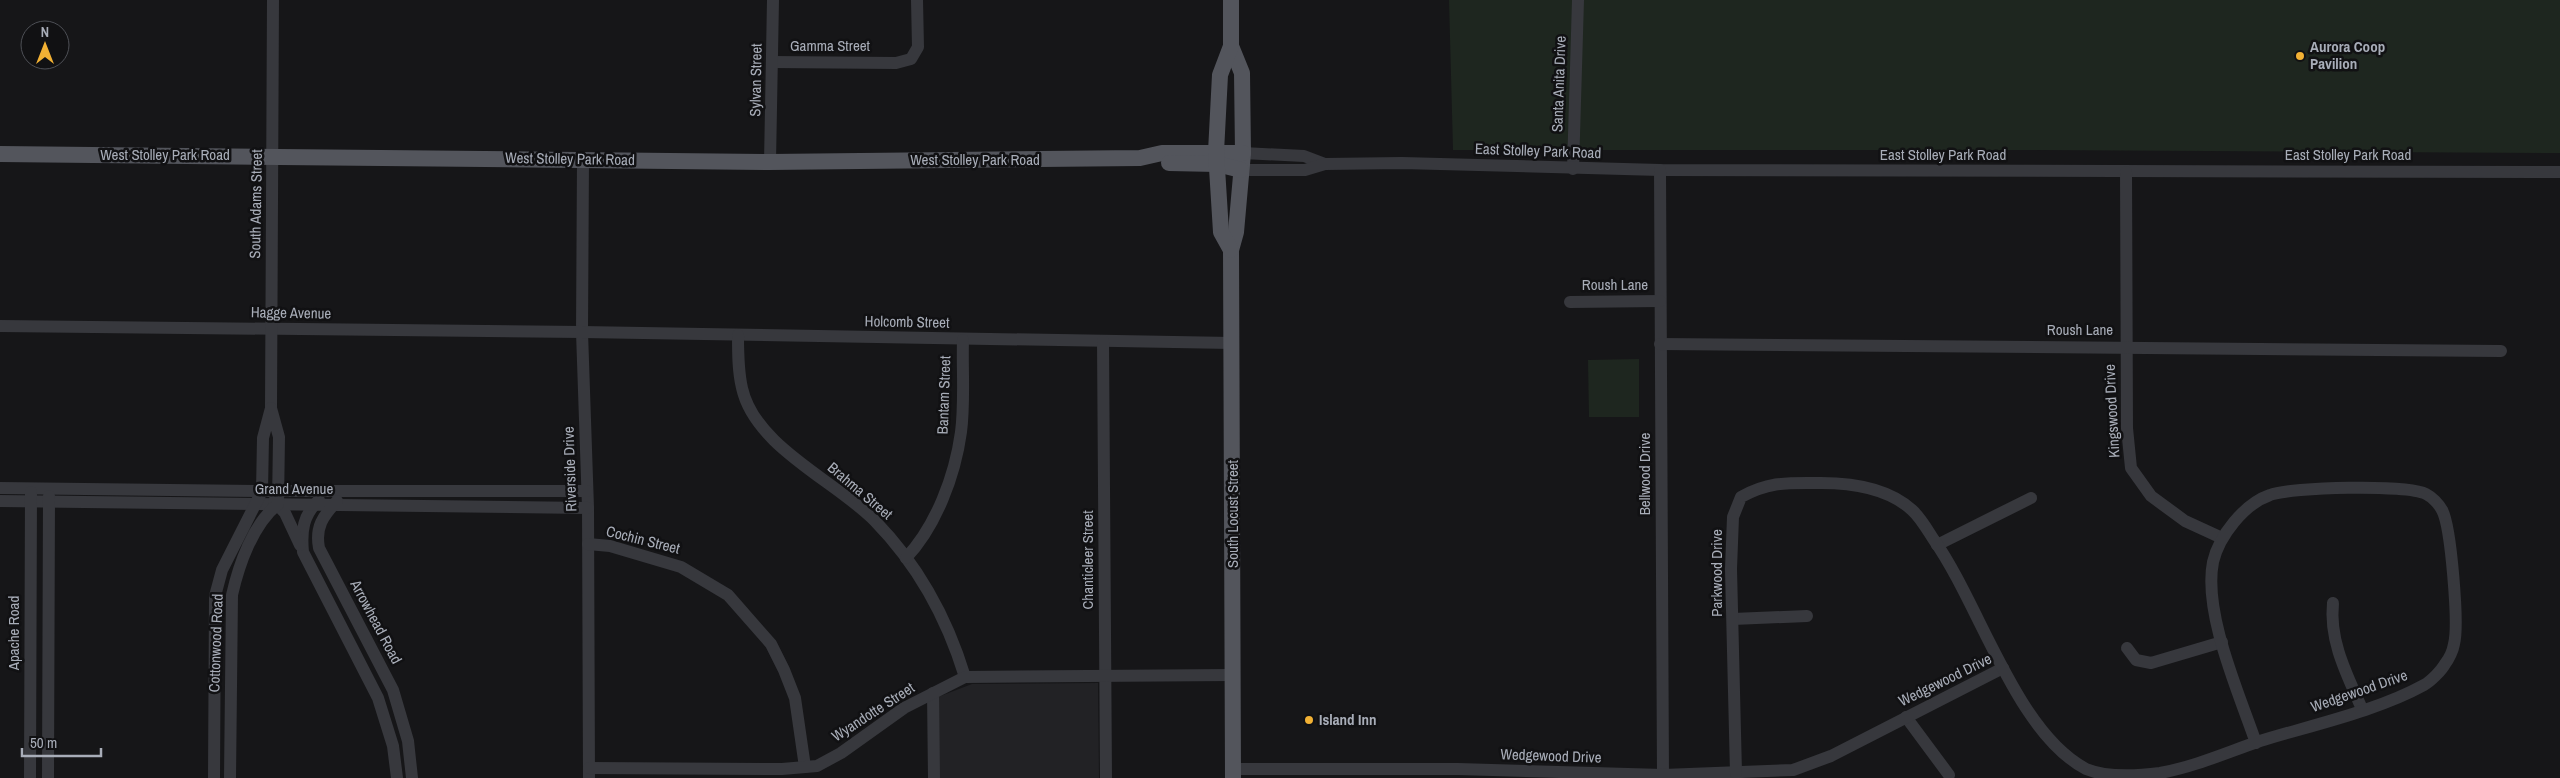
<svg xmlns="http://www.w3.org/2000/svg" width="2560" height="778" font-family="'Archivo Narrow',sans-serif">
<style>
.built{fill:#222225}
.green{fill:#1e261f}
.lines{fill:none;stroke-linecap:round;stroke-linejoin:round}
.minor{stroke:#37383d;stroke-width:12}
.major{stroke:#53555c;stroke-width:16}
.poi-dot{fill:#f2b134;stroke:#111113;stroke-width:2}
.labels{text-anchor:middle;stroke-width:5;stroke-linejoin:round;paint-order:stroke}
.street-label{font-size:15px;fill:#a8adb8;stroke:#111113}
.poi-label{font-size:15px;font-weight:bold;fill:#a8adb8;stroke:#111113;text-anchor:start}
</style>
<rect width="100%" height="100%" fill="#161618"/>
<polygon class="built" points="1098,683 1099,778 939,778 938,697 972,684"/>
<g class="green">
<polygon points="1449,0 2560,0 2560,153 2036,150 1453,150"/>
<polygon points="1639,359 1639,417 1589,417 1588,360"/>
</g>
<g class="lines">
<g class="minor">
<polyline points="772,62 896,63 911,59 918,47 917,0"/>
<polyline points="1243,153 1304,156 1325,164"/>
<polyline points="583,160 582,332 588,508 589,778"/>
<polyline points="770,162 773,0"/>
<polyline points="1573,169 1578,0"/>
<polyline points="1241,170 1305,170 1325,164 1402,163 1660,170 2560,172"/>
<polyline points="1660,170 1663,778"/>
<polyline points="2126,172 2127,428 2131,468 2151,496 2185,521 2222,538"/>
<polyline points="1570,302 1660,301"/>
<polyline points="0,326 582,332 1232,343"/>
<path d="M738,335c0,18 0,36 4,53 13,59 94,93 133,133 43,44 72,97 90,156"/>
<polyline points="1103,341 1106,778"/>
<polyline points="1660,344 2501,351"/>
<polyline points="271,408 273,0"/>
<polyline points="0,488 262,491 587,491"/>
<path d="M319,500c-16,15 -18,31 -16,52l75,146 15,48 4,32"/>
<polyline points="0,501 588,508"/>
<polyline points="274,501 285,513 300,545"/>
<path d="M337,501c-14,15 -22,26 -18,47l74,142 15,51 4,37"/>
<polyline points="588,544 610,546 681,567 728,595 771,644 784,670 795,698 805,767"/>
<polyline points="1937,545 2031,498"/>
<path d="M906,558c30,-32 49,-82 55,-126 4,-30 1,-62 2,-92"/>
<path d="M2333,603c-4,38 14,72 29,106"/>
<polyline points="1733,619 1807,616"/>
<polyline points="2127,648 2136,660 2151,663 2222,642"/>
<polyline points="933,693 934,778"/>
<polyline points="1906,717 1949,775"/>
<polyline points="589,768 782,769 817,766 841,753 904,708 965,677 1233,675"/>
<polyline points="1233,769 1458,769 1663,775 1793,770 1831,756 2003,668"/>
<path d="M1736,773l-5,-204 2,-52 8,-20c29,-16 47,-14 80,-14 31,0 67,5 91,27 9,8 16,21 22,30 46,65 82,192 152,229 22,9 50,7 74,4 34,-6 68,-21 100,-32 52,-16 117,-30 164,-56 7,-4 17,-14 21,-21 4,-5 8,-14 9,-20 5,-19 -3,-118 -12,-134 -3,-6 -10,-13 -16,-16 -19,-10 -135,-7 -156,1 -26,9 -51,41 -57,67 -10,51 26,131 43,181"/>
<polyline points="30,778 31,492"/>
<polyline points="48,778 49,496"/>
<path d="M214,778l1,-182 7,-26 40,-79 1,-53 8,-30 8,29 -1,67c-25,20 -39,60 -46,91l-2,183"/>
</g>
<g class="major">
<polyline points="1231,46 1242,73 1243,153 1236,232 1231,250 1233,778"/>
<polyline points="0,154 770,162 1140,158 1162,153 1243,153"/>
<polyline points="1169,163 1217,164 1241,170"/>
<polyline points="1231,250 1221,232 1216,152 1220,75 1231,46 1231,0"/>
</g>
</g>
<g class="poi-dot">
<circle cx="2300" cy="56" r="5"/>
<circle cx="1309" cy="720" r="5"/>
</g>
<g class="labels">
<g class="street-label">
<text x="830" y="51">Gamma Street</text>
<text transform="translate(756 80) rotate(-89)" y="5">Sylvan Street</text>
<text transform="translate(1559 84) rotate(-88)" y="5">Santa Anita Drive</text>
<text transform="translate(1538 151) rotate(2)" y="5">East Stolley Park Road</text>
<text x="165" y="160">West Stolley Park Road</text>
<text x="1943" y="160">East Stolley Park Road</text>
<text x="2348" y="160">East Stolley Park Road</text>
<text transform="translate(570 159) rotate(1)" y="5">West Stolley Park Road</text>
<text x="975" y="165">West Stolley Park Road</text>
<text transform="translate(256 204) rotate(-89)" y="5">South Adams Street</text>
<text x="1615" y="290">Roush Lane</text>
<text transform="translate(291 313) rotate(1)" y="5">Hagge Avenue</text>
<text transform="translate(907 322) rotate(1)" y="5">Holcomb Street</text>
<text x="2080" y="335">Roush Lane</text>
<text transform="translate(944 395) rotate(-88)" y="5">Bantam Street</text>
<text transform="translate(2112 411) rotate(-93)" y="5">Kingswood Drive</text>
<text transform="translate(570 469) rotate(-92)" y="5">Riverside Drive</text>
<text transform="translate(1645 474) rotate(-90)" y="5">Bellwood Drive</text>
<text x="294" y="494">Grand Avenue</text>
<text transform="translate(860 491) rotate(40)" y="5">Brahma Street</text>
<text transform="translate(1233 514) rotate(-90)" y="5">South Locust Street</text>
<text transform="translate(643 540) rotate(14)" y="5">Cochin Street</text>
<text transform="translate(1088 560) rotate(-90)" y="5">Chanticleer Street</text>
<text transform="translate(1717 573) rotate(-90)" y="5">Parkwood Drive</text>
<text transform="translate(376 622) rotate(62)" y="5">Arrowhead Road</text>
<text transform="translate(14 633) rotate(-90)" y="5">Apache Road</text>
<text transform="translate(216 643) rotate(-88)" y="5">Cottonwood Road</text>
<text transform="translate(1945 680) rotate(-26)" y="5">Wedgewood Drive</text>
<text transform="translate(2359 691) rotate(-19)" y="5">Wedgewood Drive</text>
<text transform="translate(873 712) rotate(-33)" y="5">Wyandotte Street</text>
<text transform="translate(1551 756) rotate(2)" y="5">Wedgewood Drive</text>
</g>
<g class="poi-label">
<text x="2310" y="52">Aurora Coop<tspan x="2310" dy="17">Pavilion</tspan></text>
<text x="1319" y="725">Island Inn</text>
</g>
</g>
<g transform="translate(45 45)"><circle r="24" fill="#111113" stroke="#4d4f55"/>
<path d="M0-4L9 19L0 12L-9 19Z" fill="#f2b134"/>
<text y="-8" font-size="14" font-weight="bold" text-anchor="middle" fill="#a8adb8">N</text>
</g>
<path d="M22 748v8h79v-8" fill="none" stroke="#a8adb8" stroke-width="2.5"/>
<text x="30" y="748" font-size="15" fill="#a8adb8" stroke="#111113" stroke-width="4" paint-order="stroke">50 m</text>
</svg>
